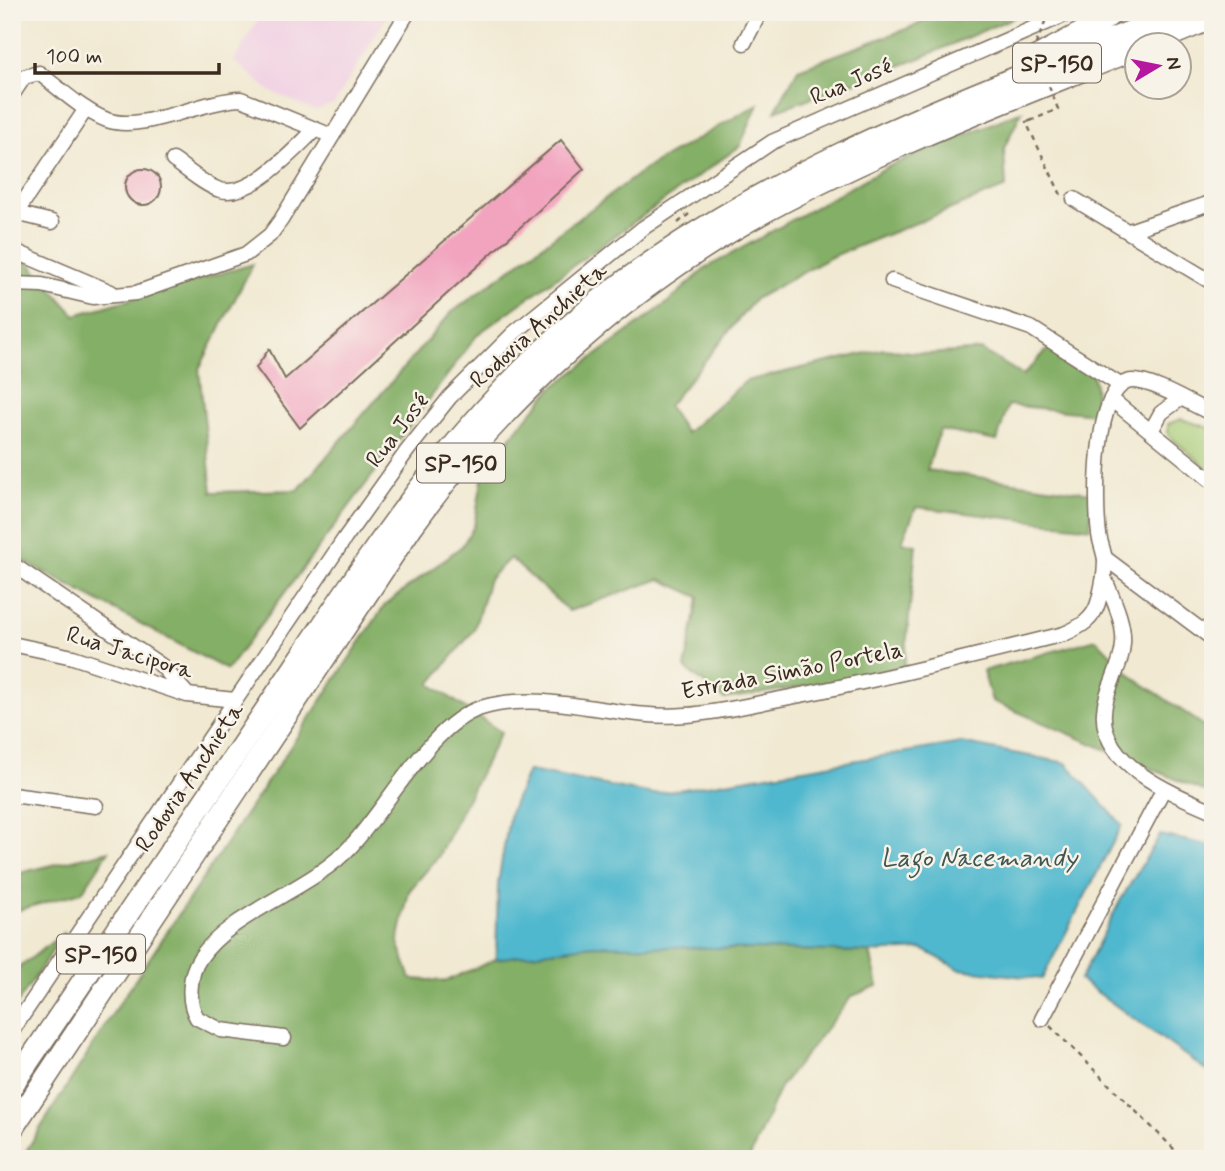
<svg xmlns="http://www.w3.org/2000/svg" width="1225" height="1171" font-family="Mynerve,sans-serif">
<style>
.built{fill:#f1d0e3}
.green{fill:#a6cb75;stroke:#707a4a;stroke-width:2}
.forest{fill:#84af66;stroke:#606c42;stroke-width:2}
.water{fill:#50b8ce;stroke:#467176;stroke-width:2}
.building{fill:#f2a4bf}
.lines{fill:none;stroke-linecap:round;stroke-linejoin:round}
.minor-casing{stroke:#7b6d5d;stroke-width:17}
.highway-casing{stroke:#7b6d5d;stroke-width:24}
.path{stroke:#7b6d5d;stroke-width:2.5;stroke-dasharray:5 5;stroke-linecap:butt}
.minor{stroke:#fff;stroke-width:14}
.highway{stroke:#fff;stroke-width:21}
.path-bridge{stroke:#7b6d5d;stroke-width:2.5;stroke-dasharray:5 5;stroke-linecap:butt}
.labels{text-anchor:middle;stroke-width:5;stroke-linejoin:round;paint-order:stroke}
.shield{fill:#f7f3e8;stroke:#73665b;stroke-width:2}
.shield-label{font-size:23px;font-weight:bold;fill:#3b2a1e}
.street-label{font-size:24px;fill:#3b2a1e;stroke:#f7f3e8}
.water-label{font-size:26px;font-style:italic;fill:#415553;stroke:#f7f3e8}
</style>
<rect width="100%" height="100%" fill="#f7f3e8"/>
<filter id="ink" filterUnits="userSpaceOnUse"><feTurbulence type="fractalNoise" baseFrequency=".0143" numOctaves="2"/><feDisplacementMap in="SourceGraphic" scale="14" xChannelSelector="R" yChannelSelector="G"/><feConvolveMatrix kernelMatrix="1 2 1 2 8 2 1 2 1" color-interpolation-filters="sRGB"/></filter>
<filter id="wash" filterUnits="userSpaceOnUse"><feTurbulence type="fractalNoise" baseFrequency=".00686" numOctaves="4" result="noise"/><feDisplacementMap in="SourceGraphic" scale="28" xChannelSelector="R" yChannelSelector="G"/><feGaussianBlur stdDeviation="1.57" result="paint"/><feColorMatrix in="noise" values="0 0 0 0 0 0 0 0 0 0 0 0 0 0 0 0 0 1.4 0 .05"/><feComposite in="paint" operator="in"/></filter>
<g filter="url(#wash)">
<rect width="100%" height="100%" fill="#f1e9d2"/>
<polygon class="built" points="262,12 389,12 335,103 315,111 270,91 234,61"/>
<polygon class="green" points="1181,419 1213,429 1213,473 1168,435 1168,424"/>
<g class="forest">
<polygon points="936,12 1026,12 918,59 775,111 798,69 917,25"/>
<polygon points="758,104 740,146 478,334 227,670 12,555 12,244 75,315 253,264 199,369 212,492 298,490 451,313 648,167"/>
<path d="M1022,111l-18,37 2,39 -175,70 -76,42 -87,107 18,27 60,-52 138,-32 44,5 53,-4 42,25 27,-28c37,22 51,19 44,67l-86,-9 -11,36 -57,-11 -13,40 165,23 -2,35 -174,-21 -14,35 14,3 -12,123 -24,7 -156,24 -39,-31 14,-71 -39,-18 -91,32 -59,-53 -21,21 -15,51 -44,54 71,48 -63,125 -29,34 -11,51 13,37 35,2 50,-22 96,-14 278,7 8,34 -26,10 -72,91 -31,72h-728l94,-149 270,-405 77,-59 12,-20 10,-57 68,-81 115,-85 39,-35 181,-101z"/>
<polygon points="1096,639 1132,676 1213,732 1213,795 992,701 983,671"/>
<polygon points="109,851 82,892 12,912 12,869 20,873"/>
<polygon points="65,932 12,1012 12,973"/>
</g>
<g class="water">
<polygon points="961,743 1066,763 1122,825 1042,979 959,969 922,949 870,952 592,945 496,959 498,883 510,812 528,771 653,794"/>
<polygon points="1160,835 1213,846 1213,1075 1080,980 1120,901"/>
</g>
<g id="blocks">
<g class="building">
<polygon points="561,140 584,169 300,428 256,368 269,349 285,379"/>
<circle cx="143" cy="187" r="18"/>
</g>
</g>
</g>
<g filter="url(#ink)">
<use href="#blocks" fill-opacity="0" stroke="#7b6d5d" stroke-width="2"/>
<g class="lines">
<g class="minor-casing">
<g id="minor">
<polyline points="744,43 760,12"/>
<path d="M12,95l12,-18 15,-4c21,16 43,37 68,47 35,13 95,-20 134,-21l91,37"/>
<path d="M173,160c14,9 31,25 47,30 31,9 74,-41 95,-60"/>
<polyline points="1074,199 1213,283"/>
<polyline points="12,212 52,222"/>
<polyline points="16,213 86,109"/>
<polyline points="1129,231 1213,202"/>
<polyline points="12,250 111,292"/>
<polyline points="892,281 1031,328 1120,385"/>
<polyline points="12,284 42,285 93,297 136,293 246,254 270,235 281,220 408,12"/>
<polyline points="1111,399 1213,482"/>
<polyline points="1151,431 1161,413 1180,399"/>
<polyline points="1105,558 1213,639"/>
<polyline points="12,564 162,666 186,693"/>
<path d="M1104,577c8,20 21,45 19,67 -1,23 -18,45 -19,68 -4,53 69,82 109,99"/>
<polyline points="12,644 73,657 187,695 235,700"/>
<polyline points="12,795 96,806"/>
<polyline points="1042,1019 1163,790"/>
<polyline points="12,1031 345,538 407,451 450,397 514,333 643,228 772,142 1071,12"/>
<path d="M284,1038l-63,-8 -24,-12c-10,-16 -8,-44 3,-60 33,-48 111,-67 152,-113 35,-38 81,-123 129,-137 66,-20 137,13 205,7 31,-2 63,-10 94,-16 96,-18 190,-42 284,-65 16,-7 29,-14 34,-31 4,-14 7,-29 7,-43 -1,-9 -5,-17 -6,-26 -4,-28 -6,-153 34,-153 22,0 59,24 80,33"/>
</g>
</g>
<g class="highway-casing">
<g id="highway">
<polyline points="1145,46 1213,18"/>
<polyline points="1025,63 1098,24 1114,12"/>
<path d="M12,1086c86,-127 172,-254 257,-381 107,-159 200,-309 357,-425 165,-122 365,-191 553,-268"/>
<path d="M12,1129l399,-601c94,-131 215,-241 357,-318 119,-64 245,-111 370,-162"/>
</g>
</g>
<g class="path">
<polyline points="1030,121 1026,122 1062,197"/>
<polyline points="678,223 689,214"/>
<polyline points="1050,1026 1184,1159"/>
</g>
<use href="#minor" class="minor"/>
<use href="#highway" class="highway"/>
<polyline class="path-bridge" points="1030,121 1058,109 1034,49 1049,12"/>
</g>
</g>
<g class="labels">
<g class="shield">
<rect x="1013" y="43.5" width="88" height="39" rx="5"/>
<rect x="417" y="443.5" width="88" height="39" rx="5"/>
<rect x="57" y="934.5" width="88" height="39" rx="5"/>
</g>
<g class="shield-label">
<text x="1057" y="71">SP-150</text>
<text x="461" y="471">SP-150</text>
<text x="101" y="962">SP-150</text>
</g>
<g class="street-label">
<text transform="translate(851 81) rotate(-23)" y="8">Rua José</text>
<text transform="translate(538 325) rotate(-42)" y="8">Rodovia Anchieta</text>
<text transform="translate(397 430) rotate(-52)" y="8">Rua José</text>
<text transform="translate(130 652) rotate(17)" y="8">Rua Jacipora</text>
<text transform="translate(792 670) rotate(-11)" y="8">Estrada Simão Portela</text>
<text transform="translate(189 777) rotate(-56)" y="8">Rodovia Anchieta</text>
</g>
<g class="water-label">
<text x="979" y="866">Lago Nacemandy</text>
</g>
</g>
<rect width="1225" height="1171" fill="none" stroke="#f7f3e8" stroke-width="42"/>
<g transform="translate(1158 66) rotate(80)"><circle r="33" fill="#f7f3e8" stroke="#aca397" stroke-width="2"/>
<path d="M0-5L12 26L0 18L-12 26Z" fill="#b5179e"/>
<text y="-10" font-size="19" font-weight="bold" text-anchor="middle" fill="#3b2a1e">N</text>
</g>
<path d="M35 63v10h184v-10" fill="none" stroke="#3b2a1e" stroke-width="3.5"/>
<text x="46" y="63" font-size="21" fill="#3b2a1e" stroke="#f7f3e8" stroke-width="5" paint-order="stroke">100 m</text>
</svg>
